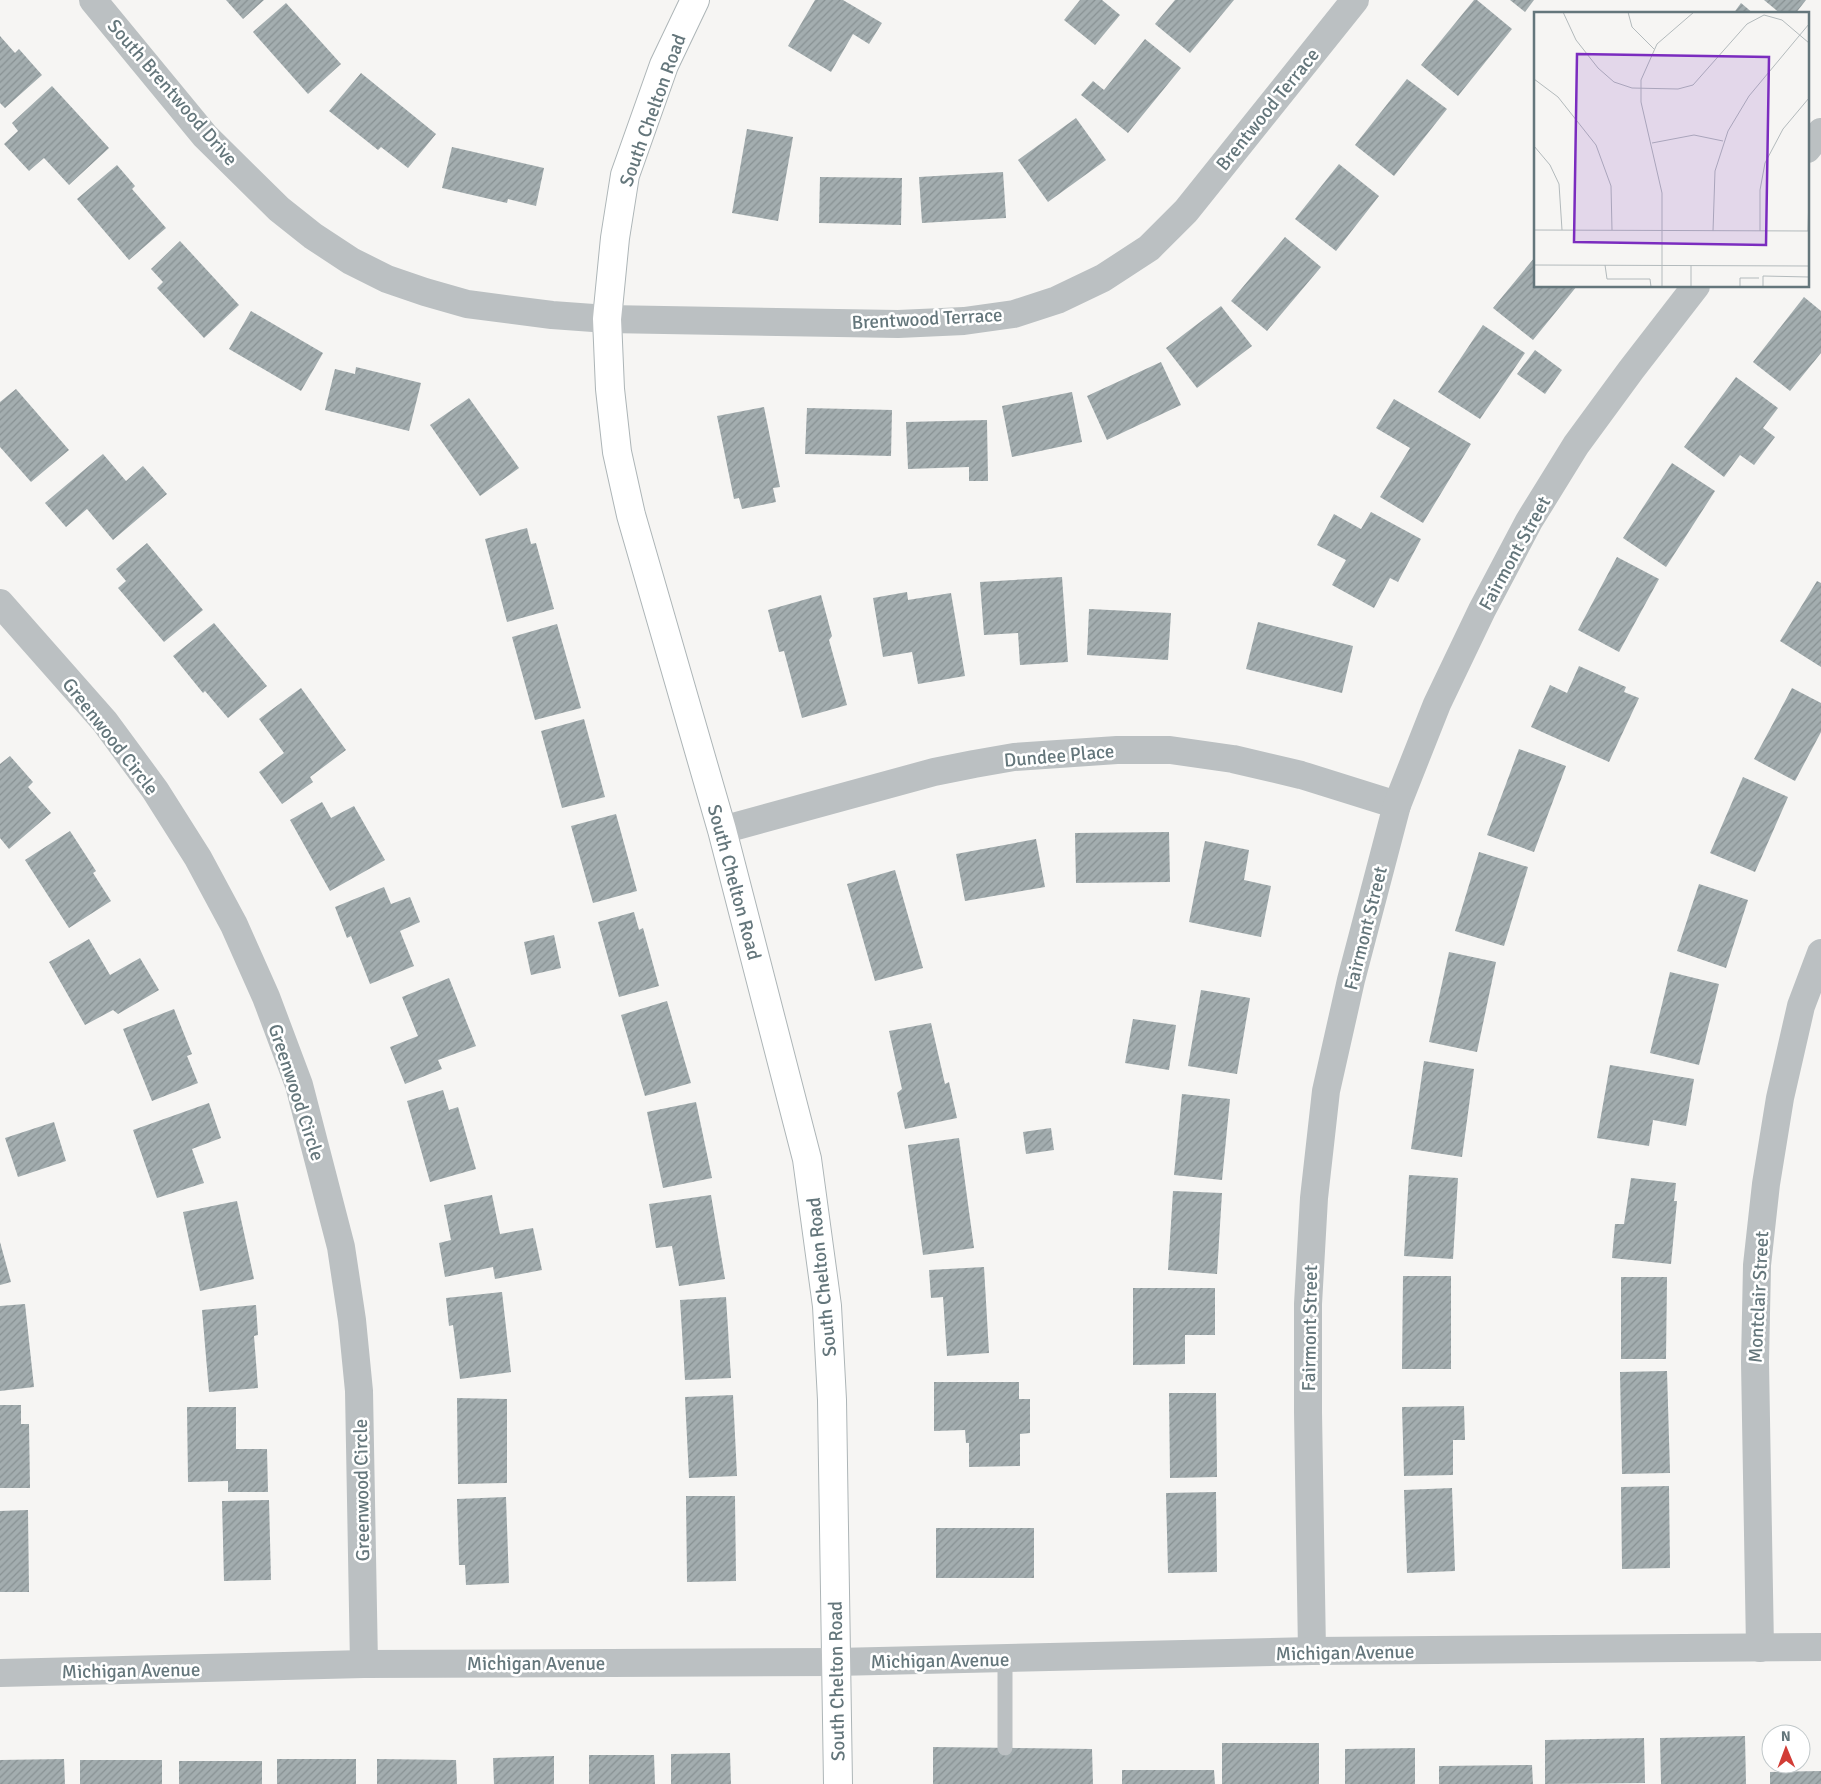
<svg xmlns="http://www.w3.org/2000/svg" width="1821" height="1784" font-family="Signika,sans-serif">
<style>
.building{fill:url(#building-hatch)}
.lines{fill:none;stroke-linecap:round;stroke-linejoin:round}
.secondary-casing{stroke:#adb5b7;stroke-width:30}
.service{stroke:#bbc0c2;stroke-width:15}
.minor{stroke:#bbc0c2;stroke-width:28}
.secondary{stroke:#fff;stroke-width:28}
.labels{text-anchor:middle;stroke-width:5;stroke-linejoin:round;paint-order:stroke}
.street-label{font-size:19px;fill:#64767b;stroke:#fff}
.inset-road{fill:none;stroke:#b3babc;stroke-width:1}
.view{fill:#7b2cbf;fill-opacity:0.15;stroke:#7b2cbf;stroke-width:2.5}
.inset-edge{fill:none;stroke:#64767b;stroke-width:2.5}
</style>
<defs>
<pattern id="building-hatch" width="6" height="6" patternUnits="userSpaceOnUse" patternTransform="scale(1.25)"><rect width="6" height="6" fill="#a3adaf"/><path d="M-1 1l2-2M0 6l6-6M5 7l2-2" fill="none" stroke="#889193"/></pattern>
</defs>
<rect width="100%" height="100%" fill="#f6f5f3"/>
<g class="building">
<polygon points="226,0 264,0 243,19"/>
<polygon points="815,0 843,0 882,23 869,44 853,34 831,72 788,46"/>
<polygon points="1080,0 1102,0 1120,15 1095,45 1064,20"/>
<polygon points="1175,0 1234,0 1190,53 1155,24"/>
<polygon points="1474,0 1477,0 1512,29 1458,96 1421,65"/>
<polygon points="1510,0 1534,0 1525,12"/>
<polygon points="1764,0 1806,0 1795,14 1781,14"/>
<polygon points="286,3 341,64 308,94 253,32"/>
<polygon points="1741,3 1754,14 1733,14"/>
<polygon points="0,36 15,53 19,49 42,75 5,108 0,103"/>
<polygon points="1145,39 1181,68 1128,133 1081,95 1093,81 1104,90"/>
<polygon points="361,73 436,134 408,168 381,147 378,150 329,111"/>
<polygon points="1407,79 1447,109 1394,176 1355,145"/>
<polygon points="52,86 109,148 69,185 44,158 29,171 4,144 18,131 12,123"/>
<polygon points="1076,118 1106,160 1048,202 1018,160"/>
<polygon points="747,129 793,137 778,221 732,213"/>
<polygon points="452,147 544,168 536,206 508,199 507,203 442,188"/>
<polygon points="1339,164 1379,196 1336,251 1295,219"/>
<polygon points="117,165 135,186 132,189 166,228 129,260 77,199"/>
<polygon points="1003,172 1006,218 922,223 919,177"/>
<polygon points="820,177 902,178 901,225 819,223"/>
<polygon points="1285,237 1321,267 1267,331 1231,301"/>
<polygon points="180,241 239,305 204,338 157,288 163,282 151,269"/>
<polygon points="1535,257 1535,286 1577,286 1533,340 1493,308"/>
<polygon points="1804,297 1821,311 1821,353 1790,391 1753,362"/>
<polygon points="1221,306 1252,346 1197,388 1166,348"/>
<polygon points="251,311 323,353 301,391 229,349"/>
<polygon points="1483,325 1525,353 1480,419 1438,392"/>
<polygon points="1535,350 1562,370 1545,394 1517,374"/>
<polygon points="1161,362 1181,405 1107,440 1087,396"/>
<polygon points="356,367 421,383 409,431 325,410 335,369 355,374"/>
<polygon points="1736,377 1778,408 1763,428 1775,437 1754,465 1740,455 1724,477 1684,447"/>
<polygon points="16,389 69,450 31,482 0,447 0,402"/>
<polygon points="1072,392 1082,442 1012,457 1002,406"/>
<polygon points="469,398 519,468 480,496 430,425"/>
<polygon points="1394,399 1471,444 1423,523 1380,497 1410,448 1376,428"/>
<polygon points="764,407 780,487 773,488 776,502 742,509 739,498 734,499 717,416"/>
<polygon points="807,408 892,410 891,456 805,454"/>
<polygon points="987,420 988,481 969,481 969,467 908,469 906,422"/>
<polygon points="103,454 126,481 143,466 167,494 113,540 87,509 66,527 45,503"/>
<polygon points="1672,463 1715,491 1666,567 1623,538"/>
<polygon points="1371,512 1421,539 1398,582 1390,578 1374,608 1332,585 1346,560 1317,545 1334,514 1361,529"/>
<polygon points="527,528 531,544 536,543 554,609 507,622 485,539"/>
<polygon points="147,543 203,610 164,642 118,588 126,581 116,569"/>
<polygon points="1617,557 1659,579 1619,652 1578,630"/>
<polygon points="1062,577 1068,662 1020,665 1018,633 984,635 980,582"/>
<polygon points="1817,581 1821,583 1821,667 1780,641"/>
<polygon points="907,592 908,600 951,593 965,676 918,684 912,652 883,657 873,598"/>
<polygon points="821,595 832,636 829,640 847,705 802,718 784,651 779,652 768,610"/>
<polygon points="1089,609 1171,613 1168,660 1087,655"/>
<polygon points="1258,622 1353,646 1342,693 1246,669"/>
<polygon points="214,623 267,686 228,718 205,691 203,693 173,656"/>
<polygon points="557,624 581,708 535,720 512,637"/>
<polygon points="1579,666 1626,687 1624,692 1639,698 1609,762 1531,727 1550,685 1567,693"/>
<polygon points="301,688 346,750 310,777 313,782 282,804 259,772 284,753 259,719"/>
<polygon points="1792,688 1821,703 1821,732 1795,781 1754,759"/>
<polygon points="584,719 605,797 562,808 541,731"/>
<polygon points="1519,749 1566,766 1534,852 1487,835"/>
<polygon points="10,756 33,782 28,787 51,813 9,849 0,838 0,764"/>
<polygon points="1743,777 1788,797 1755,872 1710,853"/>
<polygon points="322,802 331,818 354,806 385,860 330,891 290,820"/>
<polygon points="616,814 637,891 593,903 571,826"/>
<polygon points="70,831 96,871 93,873 111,901 69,928 25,860"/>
<polygon points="1169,832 1170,882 1076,883 1075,833"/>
<polygon points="1036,839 1045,887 965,901 956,854"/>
<polygon points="1205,841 1249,850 1244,880 1271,886 1261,937 1189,922"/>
<polygon points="1479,852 1528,867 1504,946 1455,931"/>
<polygon points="895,870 923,968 875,981 847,884"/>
<polygon points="1699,884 1748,900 1726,968 1677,951"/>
<polygon points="384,887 391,904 410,897 420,922 400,931 414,966 370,984 351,936 347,938 335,907"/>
<polygon points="634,912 639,930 643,928 659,986 619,997 598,922"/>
<polygon points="554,935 561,968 531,975 524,942"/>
<polygon points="89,939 110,975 140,958 159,990 118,1014 113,1010 85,1025 49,962"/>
<polygon points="1449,952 1496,962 1477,1052 1429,1042"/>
<polygon points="1670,972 1719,984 1699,1065 1650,1053"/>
<polygon points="449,978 476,1046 438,1060 442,1069 405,1084 390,1047 418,1036 402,997"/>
<polygon points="1201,990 1250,998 1237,1074 1188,1066"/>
<polygon points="667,1001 691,1083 645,1096 621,1015"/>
<polygon points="174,1009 192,1054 187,1056 198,1083 152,1101 123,1029"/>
<polygon points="1133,1019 1176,1025 1169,1070 1125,1063"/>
<polygon points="931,1023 945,1084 949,1082 957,1118 905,1129 897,1093 902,1089 889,1031"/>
<polygon points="1424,1061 1474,1069 1462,1157 1411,1149"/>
<polygon points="1610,1065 1694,1079 1686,1126 1653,1120 1649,1146 1597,1138"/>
<polygon points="443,1090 449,1110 458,1107 476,1169 430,1182 407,1101"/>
<polygon points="1182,1094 1230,1099 1222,1180 1174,1175"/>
<polygon points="696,1102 712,1178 663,1188 647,1112"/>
<polygon points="209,1103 221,1138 192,1149 204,1183 157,1198 133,1130"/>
<polygon points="54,1122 66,1161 18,1177 5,1138"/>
<polygon points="1051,1128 1054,1150 1026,1154 1023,1132"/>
<polygon points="959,1138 974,1248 923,1255 908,1145"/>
<polygon points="1409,1175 1458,1178 1453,1259 1404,1256"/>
<polygon points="1631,1178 1676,1183 1674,1201 1677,1201 1671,1264 1612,1258 1615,1224 1624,1224"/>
<polygon points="1173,1191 1222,1193 1217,1274 1168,1270"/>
<polygon points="492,1195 500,1234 533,1228 542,1270 495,1279 493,1267 445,1277 439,1243 451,1240 444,1205"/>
<polygon points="711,1195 725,1279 679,1286 672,1246 656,1248 649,1204"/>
<polygon points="237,1201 254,1279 200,1291 183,1212"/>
<polygon points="0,1242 11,1282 0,1285"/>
<polygon points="984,1267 989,1353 947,1356 943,1297 931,1298 929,1270"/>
<polygon points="1403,1276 1451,1276 1451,1369 1402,1369"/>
<polygon points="1621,1277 1667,1277 1666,1359 1621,1359"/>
<polygon points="1133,1288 1215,1288 1215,1335 1185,1335 1185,1364 1133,1365"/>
<polygon points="502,1292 511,1372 460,1379 453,1325 449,1326 446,1298"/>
<polygon points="726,1297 731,1378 685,1380 680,1300"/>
<polygon points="25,1304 34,1387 0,1391 0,1306"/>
<polygon points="256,1305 258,1335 254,1336 258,1388 209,1392 202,1310"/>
<polygon points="1667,1371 1670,1473 1622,1474 1620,1372"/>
<polygon points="934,1382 1019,1382 1019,1399 1030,1399 1030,1433 1020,1434 1020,1466 969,1467 969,1443 966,1443 965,1430 934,1431"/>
<polygon points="1169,1393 1216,1393 1217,1477 1170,1478"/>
<polygon points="733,1395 737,1476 689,1478 685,1397"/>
<polygon points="457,1398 507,1399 507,1483 458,1484"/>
<polygon points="0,1405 21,1405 21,1424 29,1424 30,1488 0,1488"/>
<polygon points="1464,1406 1465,1440 1453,1440 1453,1475 1404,1476 1402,1407"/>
<polygon points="187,1407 236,1407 236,1449 267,1449 268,1492 228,1492 228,1481 188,1482"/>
<polygon points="1669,1486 1670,1568 1622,1569 1621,1487"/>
<polygon points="1452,1488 1455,1571 1407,1573 1404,1490"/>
<polygon points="1216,1492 1217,1572 1168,1573 1166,1493"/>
<polygon points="686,1496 735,1496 736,1581 687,1582"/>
<polygon points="506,1497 509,1583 466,1585 465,1565 459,1565 457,1499"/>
<polygon points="269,1500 271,1580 224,1581 222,1501"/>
<polygon points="28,1510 29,1592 0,1592 0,1511"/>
<rect x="936" y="1528" width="98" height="50"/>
<polygon points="1745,1736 1746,1784 1661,1784 1660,1738"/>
<polygon points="1644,1738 1645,1783 1545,1784 1545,1740"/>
<rect x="1222" y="1743" width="97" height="41"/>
<polygon points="933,1747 1092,1749 1093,1784 933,1784"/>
<polygon points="1415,1748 1415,1784 1345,1784 1345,1749"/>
<polygon points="730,1753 731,1784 671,1784 671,1754"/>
<polygon points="589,1755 654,1755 655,1784 589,1784"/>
<polygon points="554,1756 554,1784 494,1784 493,1758"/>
<polygon points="64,1759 65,1784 0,1784 0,1760"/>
<rect x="277" y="1759" width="79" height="25"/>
<polygon points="377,1759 456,1760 457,1784 377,1784"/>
<rect x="80" y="1760" width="82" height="24"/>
<rect x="179" y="1761" width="83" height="23"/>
<polygon points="1532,1765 1533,1784 1439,1784 1439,1766"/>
<polygon points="1122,1770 1214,1770 1215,1784 1122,1784"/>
<polygon points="1821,1771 1821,1784 1770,1784 1770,1772"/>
</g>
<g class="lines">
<g class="secondary-casing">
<polyline id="secondary" points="695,0 664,65 625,175 615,238 607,319 610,389 617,452 631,515 722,830 807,1159 827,1306 832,1400 838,1784"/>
</g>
<polyline class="service" points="1005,1658 1005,1748"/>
<g class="minor">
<polyline points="93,0 205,136 279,209 313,236 351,261 387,279 425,292 467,304 552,315 607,319 898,324 964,321 1014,314 1057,300 1103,278 1149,248 1186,211 1355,0"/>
<polyline points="1807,149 1821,132"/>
<polyline points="0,603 105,722 155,790 198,858 234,925 266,997 299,1085 341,1247 352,1320 359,1391 364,1664"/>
<polyline points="722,830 934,772 974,764 1014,757 1117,750 1170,750 1233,759 1301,775 1397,805"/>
<polyline points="1760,1648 1755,1362 1757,1265 1766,1184 1780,1098 1801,1006 1821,953"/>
<polyline points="1312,1651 1308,1412 1308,1304 1314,1198 1326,1091 1351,980 1397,805 1437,704 1482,610 1529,521 1576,445 1631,370 1696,286"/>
<polyline points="0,1673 364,1664 836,1662 1312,1651 1821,1647"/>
</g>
<use href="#secondary" class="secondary"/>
</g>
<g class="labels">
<g class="street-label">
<text transform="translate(173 92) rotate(49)" y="7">South Brentwood Drive</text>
<text transform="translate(1267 109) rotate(-51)" y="7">Brentwood Terrace</text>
<text transform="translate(652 110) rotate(-70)" y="7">South Chelton Road</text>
<text transform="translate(927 318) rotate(-3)" y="7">Brentwood Terrace</text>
<text transform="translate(1514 553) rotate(-61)" y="7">Fairmont Street</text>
<text transform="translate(111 736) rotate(52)" y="7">Greenwood Circle</text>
<text transform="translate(1059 755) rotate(-5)" y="7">Dundee Place</text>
<text transform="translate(735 882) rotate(75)" y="7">South Chelton Road</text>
<text transform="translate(1365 928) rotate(-76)" y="7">Fairmont Street</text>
<text transform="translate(297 1092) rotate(72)" y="7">Greenwood Circle</text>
<text transform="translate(821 1277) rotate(-96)" y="7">South Chelton Road</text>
<text transform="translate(1758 1297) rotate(-87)" y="7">Montclair Street</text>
<text transform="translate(1309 1328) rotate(-89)" y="7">Fairmont Street</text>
<text transform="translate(361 1490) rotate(-91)" y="7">Greenwood Circle</text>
<text transform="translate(1345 1652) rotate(-1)" y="7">Michigan Avenue</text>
<text transform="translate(940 1660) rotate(-1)" y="7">Michigan Avenue</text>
<text x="536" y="1670">Michigan Avenue</text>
<text transform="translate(131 1670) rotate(-1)" y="7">Michigan Avenue</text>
<text transform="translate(836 1681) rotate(-91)" y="7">South Chelton Road</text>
</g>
</g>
<g transform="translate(1534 12)">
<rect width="275" height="275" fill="#f6f5f3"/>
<path class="inset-road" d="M29,0l13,28 22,28 16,14 18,6 46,1 15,-4 54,-61 17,-9 18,5 27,23M94,0l4,15 22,22M0,67l24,18 38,48 15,41 1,44M118,131l42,-8 29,6M0,134l16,19 9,19 3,46M0,218l275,1M179,219l2,-60 13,-40 21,-35 60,-72M226,219v-41l5,-27 18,-34 26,-31M274,219l1,-37M0,253l275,1M71,253l2,14h43l1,8M91,275h30M128,275v-94l-21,-91v-22l16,-36 37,-32M157,275v-22M206,275v-9h19M229,275v-11l46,1"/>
<path class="view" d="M43,42l192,3 -3,188 -192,-3z"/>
<rect width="275" height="275" class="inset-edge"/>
</g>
<g transform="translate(1786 1749) rotate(359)"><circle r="24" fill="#ffffff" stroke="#c1c8ca"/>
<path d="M0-4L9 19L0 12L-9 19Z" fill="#d23c36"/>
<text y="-8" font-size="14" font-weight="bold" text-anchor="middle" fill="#64767b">N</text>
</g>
</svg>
